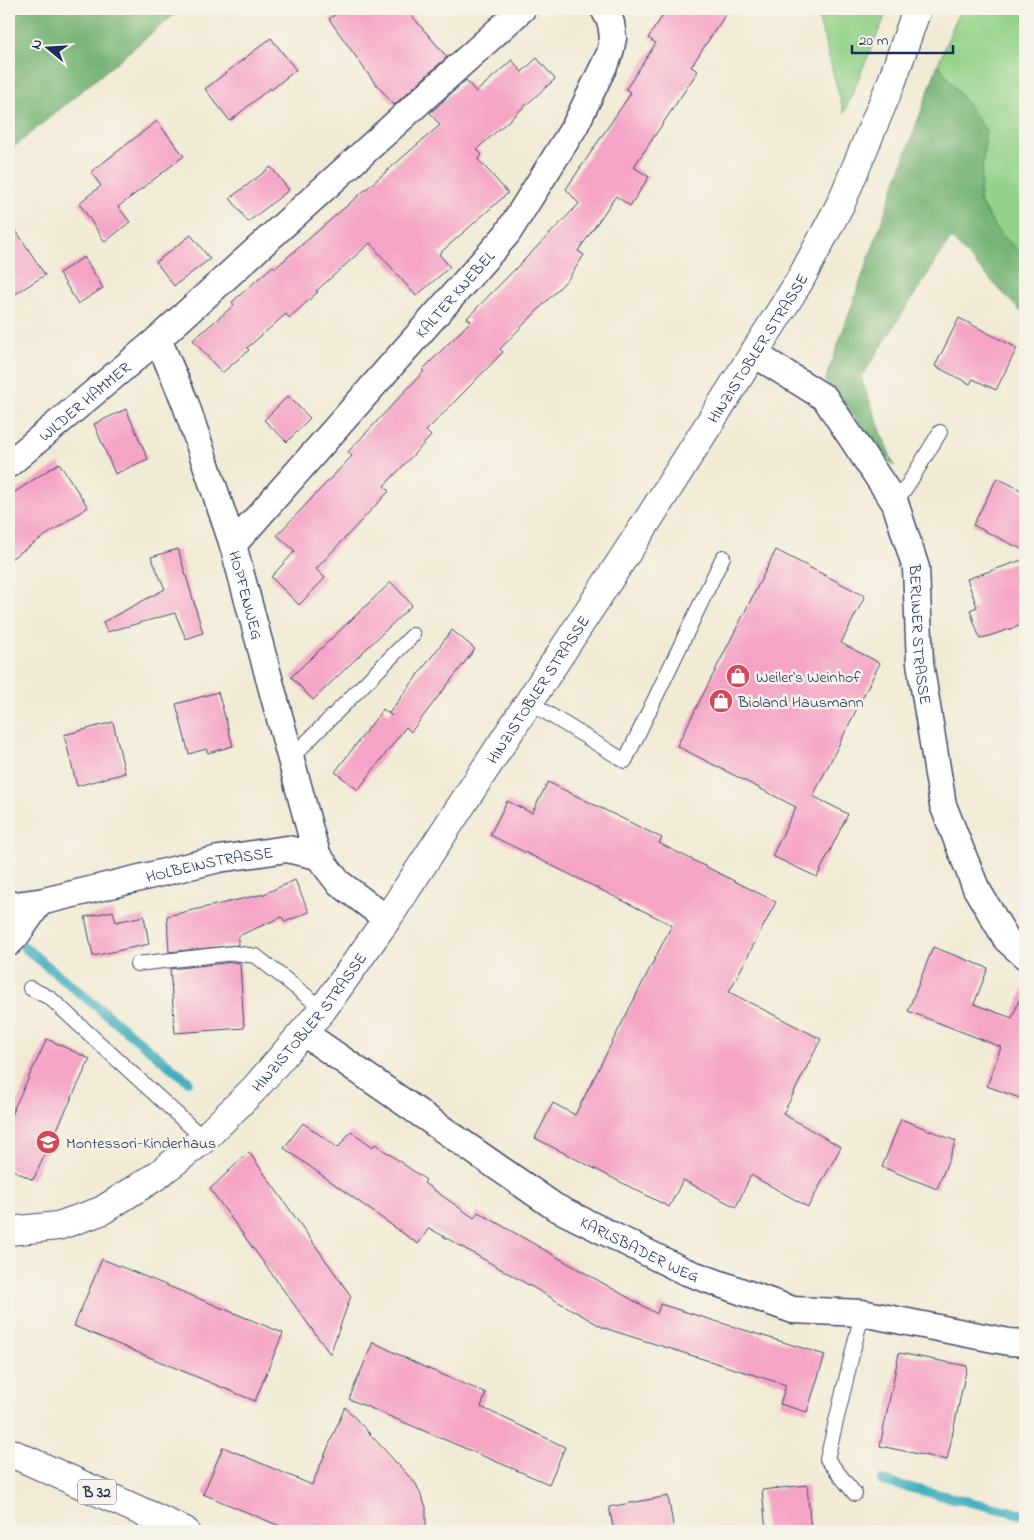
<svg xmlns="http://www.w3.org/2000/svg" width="1034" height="1540" font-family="'Indie Flower',sans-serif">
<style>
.green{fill:#93d289;stroke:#578074}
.forest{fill:#76b475;stroke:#48726a}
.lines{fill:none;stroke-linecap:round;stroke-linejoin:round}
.stream{stroke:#41afbd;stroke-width:10}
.building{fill:#f5a4c6}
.service-casing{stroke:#3b4b70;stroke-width:16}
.minor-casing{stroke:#3b4b70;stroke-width:29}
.tertiary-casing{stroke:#3b4b70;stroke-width:30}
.primary-casing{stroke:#3b4b70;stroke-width:30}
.service{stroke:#fff;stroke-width:14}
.minor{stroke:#fff;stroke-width:26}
.tertiary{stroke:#fff;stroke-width:28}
.primary{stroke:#fff;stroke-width:28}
.labels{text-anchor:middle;stroke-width:5;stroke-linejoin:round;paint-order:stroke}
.shield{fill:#f7f3e8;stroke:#5d6a87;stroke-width:1}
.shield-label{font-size:15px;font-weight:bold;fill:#1b2f5e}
.street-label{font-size:16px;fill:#1b2f5e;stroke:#f7f3e8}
.poi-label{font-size:16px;fill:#1b2f5e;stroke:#f7f3e8;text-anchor:start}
</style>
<rect width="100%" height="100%" fill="#f7f3e8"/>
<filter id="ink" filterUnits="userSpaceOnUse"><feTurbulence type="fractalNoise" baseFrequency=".02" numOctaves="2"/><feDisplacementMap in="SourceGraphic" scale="10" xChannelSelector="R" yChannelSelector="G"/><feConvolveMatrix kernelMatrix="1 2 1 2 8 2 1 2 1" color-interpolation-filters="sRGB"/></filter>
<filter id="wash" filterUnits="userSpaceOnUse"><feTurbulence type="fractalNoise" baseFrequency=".0096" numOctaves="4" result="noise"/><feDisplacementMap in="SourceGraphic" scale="20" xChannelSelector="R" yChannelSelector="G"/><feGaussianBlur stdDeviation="1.12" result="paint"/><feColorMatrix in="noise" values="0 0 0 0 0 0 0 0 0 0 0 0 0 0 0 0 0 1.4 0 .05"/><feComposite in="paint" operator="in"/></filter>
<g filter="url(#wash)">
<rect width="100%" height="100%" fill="#f1ebd5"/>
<g class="green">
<polygon points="816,9 888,9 844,113"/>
<polygon points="960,9 1025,9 1025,257 998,231 979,201 986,131 938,64"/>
</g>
<g class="forest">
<polygon points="9,9 181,9 9,151"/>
<polygon points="938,64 986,131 979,201 998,231 1025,258 1025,309 1020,311 951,238 861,378 894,466 825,381"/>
</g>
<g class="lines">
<g class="stream">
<polyline points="24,947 188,1081"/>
<polyline points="882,1481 1025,1515"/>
</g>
</g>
<g id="blocks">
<g class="building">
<polygon points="343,9 406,9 447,57 394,105 371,78 329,19"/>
<polygon points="667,9 729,9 691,67 698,71 635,165 635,168 649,177 630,206 616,196 578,251 584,255 569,278 500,349 503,352 426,431 431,436 384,486 389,491 316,569 325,578 299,605 271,577 295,551 277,535 352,456 348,452 424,371 422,370 471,321 467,318 579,204 566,189 631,93 626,89 656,43 648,38"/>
<polygon points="271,38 296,70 271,90 270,88 230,121 205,89"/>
<polygon points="537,58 555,79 477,149 482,155 478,159 508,193 439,254 450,267 416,296 370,243 316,291 318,292 289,318 286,314 247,348 249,350 222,373 193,340 234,305 232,302 273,266 275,268 440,125 430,113 466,80 476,92 512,60 522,72"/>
<polygon points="157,121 184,156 118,207 130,222 105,242 79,203 101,186 91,172"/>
<polygon points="271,167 289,190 248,222 230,198"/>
<polygon points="9,220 45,275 9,298"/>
<polygon points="191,235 210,259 174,286 156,262"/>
<polygon points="84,257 103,288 78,304 59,273"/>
<polygon points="959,318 1017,348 996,390 973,379 970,384 935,366"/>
<polygon points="288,396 310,418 287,442 264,420"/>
<polygon points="126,409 148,459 115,474 94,424"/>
<polygon points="59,463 88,507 9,560 9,496"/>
<polygon points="997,478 1025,492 1025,551 973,525"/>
<polygon points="178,549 203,633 186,639 175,613 107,632 103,622 165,589 151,557"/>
<polygon points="776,550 865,596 841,643 880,663 813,796 848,814 817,877 772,856 796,807 677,746"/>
<polygon points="1025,559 1025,624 980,639 970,610 977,607 967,579"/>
<polygon points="391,582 412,605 313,700 291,677"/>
<polygon points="452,630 475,649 411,732 406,727 358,790 335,772 383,709 392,716 389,713"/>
<polygon points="218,692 233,746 208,753 206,749 189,754 176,704"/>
<polygon points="113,722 125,773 77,786 64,735"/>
<polygon points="548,782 662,838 659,843 776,902 729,992 821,1039 783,1114 841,1147 808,1207 751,1175 736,1207 683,1180 669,1207 535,1138 553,1103 575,1115 672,925 490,835 507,801 532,813"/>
<polygon points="295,880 309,912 285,922 282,917 238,936 238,945 169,952 167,916 264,894"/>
<polygon points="113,911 116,922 144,916 149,944 93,956 85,917"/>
<polygon points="933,947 988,968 974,1004 1012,1018 1023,990 1025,991 1025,1100 987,1086 1001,1047 908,1011"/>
<polygon points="234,962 240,963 244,1028 175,1033 170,969"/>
<polygon points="47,1039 90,1059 33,1180 9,1168 9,1119"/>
<polygon points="901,1119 956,1141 937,1189 882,1167"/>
<polygon points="303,1123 338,1148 351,1131 373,1147 375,1144 426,1180 424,1183 474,1218 478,1212 657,1314 660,1304 825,1355 807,1412 780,1404 786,1385 604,1328 429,1228 418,1244 284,1148"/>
<polygon points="249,1152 351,1296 330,1354 210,1189"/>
<polygon points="102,1259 283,1333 255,1401 74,1326"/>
<polygon points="373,1342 424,1367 486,1393 481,1407 565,1447 549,1484 349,1399"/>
<polygon points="899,1353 967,1366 947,1460 880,1446"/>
<polygon points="345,1407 416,1484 426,1507 426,1531 292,1531 203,1494 223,1447 312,1485"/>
<polygon points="807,1485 811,1531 766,1531 762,1490"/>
<polygon points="668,1496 674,1531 614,1531 609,1507"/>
</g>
</g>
</g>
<g filter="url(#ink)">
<use href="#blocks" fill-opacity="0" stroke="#3b4b70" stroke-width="1"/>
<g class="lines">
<g class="service-casing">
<g id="service">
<polyline points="895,503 909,483 940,432"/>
<polyline points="529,702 625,761 723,557"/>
<polyline points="291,758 413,635"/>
<polyline points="137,964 234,953 256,956 323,1009"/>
<polyline points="30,988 50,998 204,1139"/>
<polyline points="855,1494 827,1459 862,1313"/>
</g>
</g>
<g class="minor-casing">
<g id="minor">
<path id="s1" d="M158,339l27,63 48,143 80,296 5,15 20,26 49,37"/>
<path id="s2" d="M753,353l72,45 70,105 21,65 4,95 23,142 33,83 31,52 18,16"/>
<path id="s3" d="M9,464l149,-125 364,-330"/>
<path id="s4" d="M233,545l274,-311 68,-108 35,-73 3,-15 -2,-15 -7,-14"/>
<path id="s5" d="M9,906l31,-4 179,-43 68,-10 31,7"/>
<polyline points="9,943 16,936 40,902"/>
<path id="s6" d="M304,1033l251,174 129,64 109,39 69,3 147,29 16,1"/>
</g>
</g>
<g class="tertiary-casing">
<g id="tertiary">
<path id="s7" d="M9,1231l49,-5 43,-15 54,-34 49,-38 51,-51 68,-79 64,-90 261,-399 151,-238 42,-79 51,-122 25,-72"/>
</g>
</g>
<g class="primary-casing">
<polyline id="primary" points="9,1452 185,1531"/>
</g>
<use href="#service" class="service"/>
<use href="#minor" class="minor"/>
<use href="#tertiary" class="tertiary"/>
<use href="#primary" class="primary"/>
</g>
</g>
<defs>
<g id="shop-disc" transform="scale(1.25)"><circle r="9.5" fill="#d1495b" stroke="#f7f3e8"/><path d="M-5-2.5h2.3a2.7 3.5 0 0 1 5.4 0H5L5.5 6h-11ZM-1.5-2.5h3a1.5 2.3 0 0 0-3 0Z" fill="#fff"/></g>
<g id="school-disc" transform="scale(1.25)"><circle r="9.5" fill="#d1495b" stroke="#f7f3e8"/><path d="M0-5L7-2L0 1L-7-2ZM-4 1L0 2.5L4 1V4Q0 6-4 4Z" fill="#fff"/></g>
</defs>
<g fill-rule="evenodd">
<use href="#shop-disc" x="738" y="676"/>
<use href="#shop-disc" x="721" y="701"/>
<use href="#school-disc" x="48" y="1142"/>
</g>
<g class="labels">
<rect class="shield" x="78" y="1479.5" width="38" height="25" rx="4"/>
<g class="shield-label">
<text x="97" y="1497">B 32</text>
</g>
<g class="street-label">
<text dy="6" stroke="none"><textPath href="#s4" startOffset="335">KALTER KNEBEL</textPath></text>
<text dy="6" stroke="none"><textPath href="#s7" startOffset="1188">HINZISTOBLER STRASSE</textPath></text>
<text dy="6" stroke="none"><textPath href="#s3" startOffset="98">WILDER HAMMER</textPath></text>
<text dy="6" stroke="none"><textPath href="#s1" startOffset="271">HOPFENWEG</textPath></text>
<text dy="6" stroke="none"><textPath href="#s2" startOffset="346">BERLINER STRASSE</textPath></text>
<text dy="6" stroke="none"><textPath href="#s7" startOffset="782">HINZISTOBLER STRASSE</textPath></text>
<text dy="6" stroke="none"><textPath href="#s5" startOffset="205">HOLBEINSTRASSE</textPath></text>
<text dy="6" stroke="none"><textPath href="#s7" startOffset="378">HINZISTOBLER STRASSE</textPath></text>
<text dy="6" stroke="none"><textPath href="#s6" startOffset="400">KARLSBADER WEG</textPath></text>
</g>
<g class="poi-label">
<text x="756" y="682">Weiler's Weinhof</text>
<text x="738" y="707">Bioland Hausmann</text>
<text x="66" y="1148">Montessori-Kinderhaus</text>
</g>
</g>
<rect width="1034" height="1540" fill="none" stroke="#f7f3e8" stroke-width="30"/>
<g transform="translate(48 48) rotate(288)" stroke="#f7f3e8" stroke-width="4" paint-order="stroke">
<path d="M0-4L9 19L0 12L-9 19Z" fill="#1b2f5e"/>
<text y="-8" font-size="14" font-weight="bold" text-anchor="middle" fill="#1b2f5e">N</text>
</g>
<path d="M852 45v8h101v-8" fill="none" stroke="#1b2f5e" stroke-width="2.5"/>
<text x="859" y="45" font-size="15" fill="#1b2f5e" stroke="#f7f3e8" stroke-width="4" paint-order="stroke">20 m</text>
</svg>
